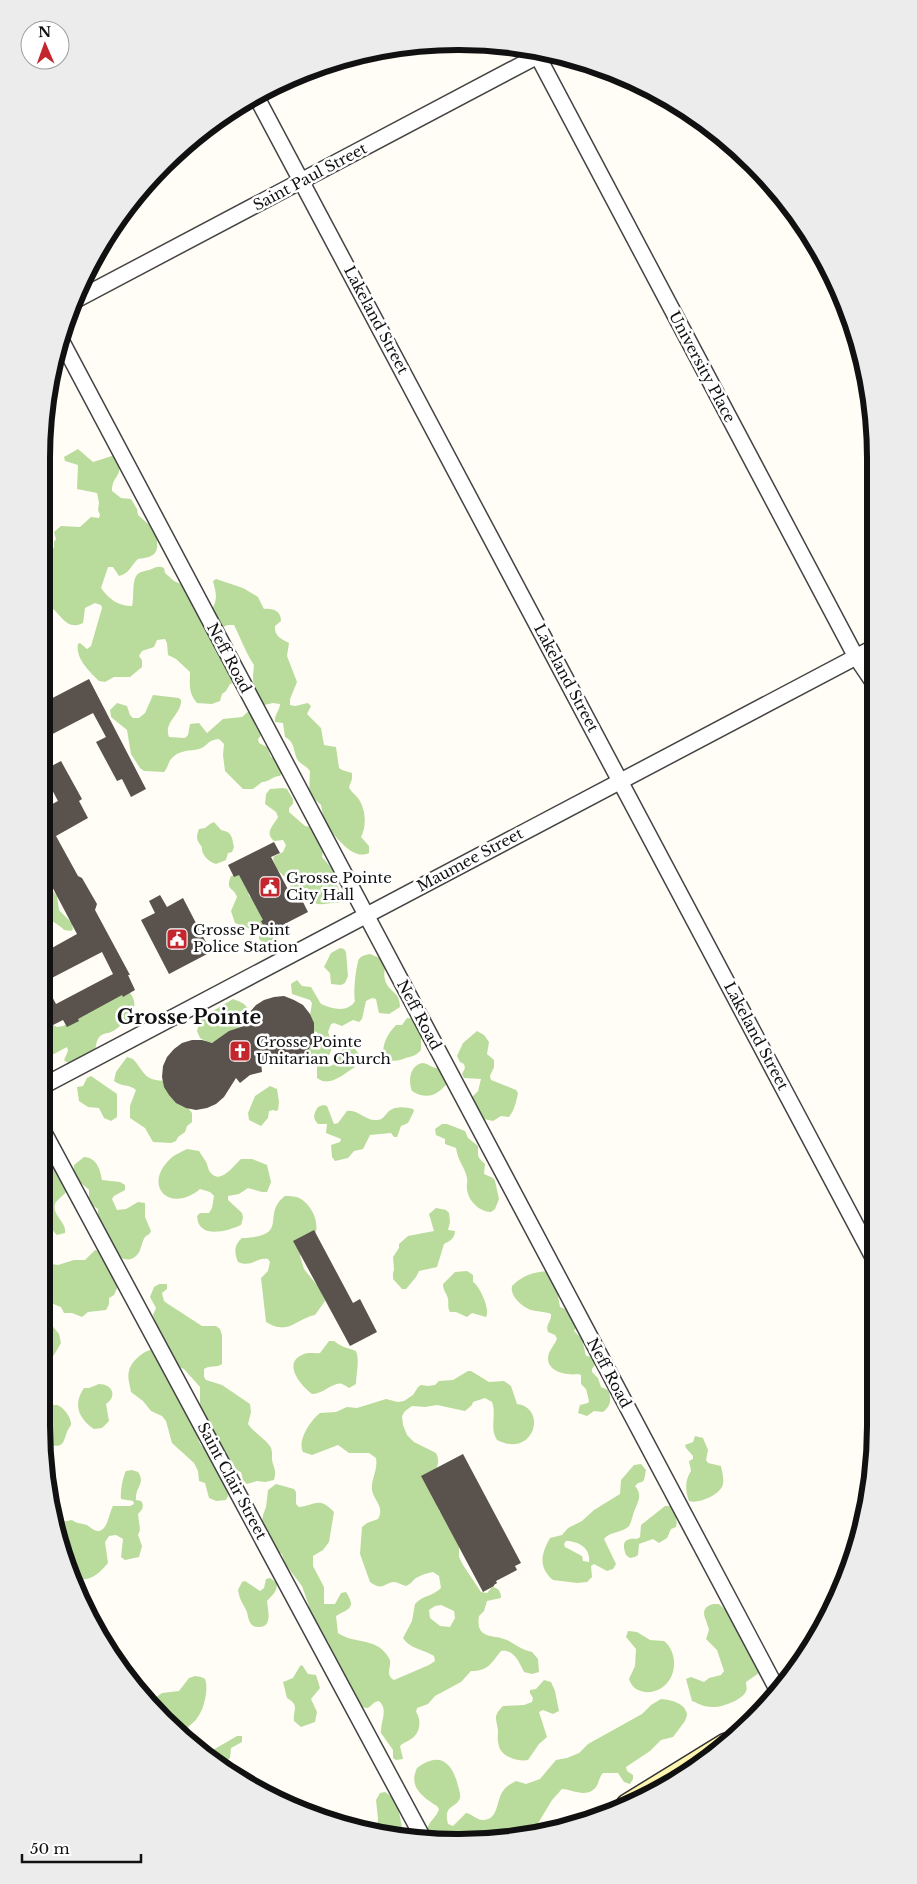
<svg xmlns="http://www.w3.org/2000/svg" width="917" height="1884" font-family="'Libre Baskerville',serif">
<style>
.forest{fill:#b9dc9c;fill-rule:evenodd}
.building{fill:#5a524d;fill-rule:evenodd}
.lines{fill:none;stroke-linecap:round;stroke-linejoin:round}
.minor-casing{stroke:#444;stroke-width:18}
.secondary-casing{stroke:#333;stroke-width:24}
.minor{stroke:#fff;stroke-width:15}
.secondary{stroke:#fff6b0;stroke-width:21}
.labels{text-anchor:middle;stroke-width:5;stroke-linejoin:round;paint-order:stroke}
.street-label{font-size:15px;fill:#111;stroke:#fff}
.poi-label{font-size:15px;fill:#111;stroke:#fff;text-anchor:start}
.district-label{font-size:20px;font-weight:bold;fill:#111;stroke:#fff}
.rim{fill:none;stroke:#111;stroke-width:6}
</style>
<rect width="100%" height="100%" fill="#fffdf5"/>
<g class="forest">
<path d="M78,449l15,13 22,-7c11,23 -3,18 -3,36l9,7 10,1 6,10 1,6 18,16c2,19 4,26 -18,28 -7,6 -8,14 -19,17l-6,-9h-5l-7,21c8,11 17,18 31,18 3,-9 -2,-30 9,-34 3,-1 5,-1 8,-2 6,-2 9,-5 15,-2l1,5 9,8 9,4 29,24c6,-10 4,-16 1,-28l3,-2 27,9 15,9 6,12c9,-1 17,2 17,12l-6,5c-1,10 6,13 14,17l-2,13 10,26 -7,17v6l5,1 13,-3 3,3 -4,8 14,14 3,17 12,2 3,21 3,2 10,3v6l-3,8c2,5 5,6 8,10 9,10 10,29 4,40l8,9v7c-16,8 -33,-16 -42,-27l-3,-5 -3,-16 -12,-11 1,-23c-3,-5 -10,-7 -13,-12 -4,-9 -2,-17 -12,-22l-2,-14 -8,-1c-1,-7 5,-12 5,-18l-7,-1 -9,2 -1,28 -5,6 1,4 8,4 4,10 6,3 6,10 -3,6c-8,0 -10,6 -18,6l-9,7h-10l-18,-18 -2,-16 1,-11 -5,-5c-12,1 -12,8 -20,10 -9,2 -20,1 -27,9 -4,4 -4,10 -8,14l-20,-1 -4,-3 -9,-14 -4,-24 -16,-13 -1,-7 7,-7 10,3 3,9 3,3h6l6,-5 8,-18 26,3 2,2c1,14 -18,22 -12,37l16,1 3,-3 2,-11 9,-1 8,10 16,-14 19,-2 8,-7 4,-17 -1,-17 1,-11c-8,-12 -13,-26 -20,-40h-6l-8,3v23l-2,5 4,2 18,23 -10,3 -4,7 -4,3 -2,7 -8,3 -15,-1c-9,-10 -7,-19 -7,-31l-14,-13 -8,-4 -1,-12 -2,-4 -8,1 -3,7 -12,4 -3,5 3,4v7l-12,10h-16l-9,5 -6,-1c-9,-9 -24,-23 -21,-37l2,-1 7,6 4,-3 11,-38 -1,-3 -6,-2 -10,5 -2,15c-16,8 -21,-7 -31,-15l-11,3v-55l13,-8v-6l2,-3 -2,-7 7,-6 19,1 11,-10 8,1 1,-3 -2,-5 1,-7 -2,-10 -20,-4 1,-24 -13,-4 -1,-4z"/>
<path d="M283,788l4,1 6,10v5l-4,4v4l16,14 6,1 13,18 -2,12 12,14v8l8,17 -3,7c-7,-1 -15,2 -21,1 -11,-2 -18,-9 -27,-12l-1,-12c-9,-4 -16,-14 -17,-23l10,-5 3,-7 -3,-5 -9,1c-10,-9 0,-16 4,-24l-2,-5 -11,-8 1,-10 4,-5z"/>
<path d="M214,822l7,8c11,2 11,7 13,17l-2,5 -4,1 -2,7 -10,4c-7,-2 -15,-9 -14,-17 -6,-7 -6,-10 -3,-18l6,-1 5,-4z"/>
<path d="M239,874l9,16 1,6 6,4 19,33v8l-10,3 -5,-5v-7l-24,-9 -4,-12 6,-14c-4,-11 -12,-6 -6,-21z"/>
<path d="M49,886l8,10 2,14 13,13 1,6 -2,2 -7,-1c-6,-7 -16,-10 -23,-16v-22l5,-5z"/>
<polygon points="340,948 344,949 346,952 348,976 345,983 341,985 331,984 330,973 324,967 331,953"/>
<path d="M370,954l15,6c1,7 -2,14 0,20 4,13 15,11 15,27l-11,7 -10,-1 -3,-14 -4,-1 -6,3 -4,18 -3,3 -6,-2 -11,6 -8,-3 -3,1 -3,8c5,15 6,15 -3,30l2,4c11,1 10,-10 16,-18l6,-1 5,1 5,6 -4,13c-12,7 -25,21 -38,11v-12l-10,-12 1,-10 10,-8 -1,-4 -5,-1 -3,-9 3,-19 -2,-3 -18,-6 -1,-10 6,-4 5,6 9,1 10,17c11,5 27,9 34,-3 -2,-7 1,-36 4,-42 3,-4 7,-4 11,-5z"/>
<path d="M126,988c12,13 11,22 -2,34 -4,3 -7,8 -13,10 -5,2 -10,1 -13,7 -2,3 -2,8 -3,12l-24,14 -7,-5 4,-9 -1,-4 -13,7 -13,3v-38l16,8 6,-1z"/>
<path d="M233,999c11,4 18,7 13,19 -1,4 -1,8 -4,11 -8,8 -24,13 -33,14l-9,-5 -3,-7 4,-13z"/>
<path d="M407,1018l10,1 4,14v17c-6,7 -10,6 -18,9 -8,3 -15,3 -20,-7 1,-12 5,-18 13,-27h6z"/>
<path d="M477,1031l7,4 5,7 -2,12 7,6v7l-4,9 1,4 25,10 2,3c-2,9 -3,16 -9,24l-8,-1 -8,5 -14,-3 -7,-17 1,-5 5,-5 3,-12 -17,-1 -2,-4 3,-6 -1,-4 -4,-2 -3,-6 6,-13z"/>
<path d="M127,1057l6,2c14,16 10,21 34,22l25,32v9l-5,4 -2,6 -7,5 -2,4 -5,2 -18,-1 -8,-14 -15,-10v-12l6,-16c-6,-6 -15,-3 -22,-9l2,-9z"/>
<path d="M422,1063c6,0 8,4 14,5l3,-2 12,11c-9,16 -22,25 -39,14 -4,-11 -2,-25 10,-28z"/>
<polygon points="91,1076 117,1094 117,1117 111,1121 104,1118 99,1108 88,1107 79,1101 77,1087 83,1086 87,1078"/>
<polygon points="270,1086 277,1089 279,1102 278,1110 276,1111 273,1110 269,1111 268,1118 261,1126 249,1120 248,1113 255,1096"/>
<path d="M323,1105l4,1 7,18 4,-1 9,-12c12,-2 17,10 30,9 6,0 8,-5 12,-9 7,-5 16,-4 24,-2l1,2 -6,12 -7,3 -4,11h-3l-3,-4 -21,2 -7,14 -9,2 -6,7 -13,3 -3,-4 -1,-12 9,-3 1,-3 -15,-6 1,-9h-9c-6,-6 -4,-11 0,-17z"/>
<path d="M442,1124h5l18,7 3,7 10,8c0,12 -1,10 7,18l-1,10 9,4 2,3 4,18 -4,10 -4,3c-11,0 -23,-11 -24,-23 -1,-3 1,-7 0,-11 -2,-11 -9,-16 -11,-30l-11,-4v-5l-9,-4 -1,-6z"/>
<path d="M41,1141l29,46c-4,7 -14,13 -15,17 -3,12 12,18 10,29l-8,2 -3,-3 -13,-19z"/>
<path d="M187,1149l12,2c2,4 5,7 7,11 2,3 2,9 5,11 10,12 24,-9 30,-14h11l15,6 4,17 -4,10h-5l-14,-4 -9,6 -11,2v4l14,13 1,5 -2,7c-15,7 -43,14 -44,-9l3,-3h9l3,-5 2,-12 -4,-4 -10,-3c-30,25 -58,-3 -30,-30 4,-4 11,-7 17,-10z"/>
<path d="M84,1157c13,1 16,12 18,23l18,2 5,3v5l-11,6 -2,3 5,11 9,-1 12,-7 7,1v14l6,14c-1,3 -3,4 -5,5 -5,5 -4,14 -9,19 -16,17 -34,-18 -42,-30l3,-7v-9l-9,-6v-13c-11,-11 -16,-8 -15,-25z"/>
<path d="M285,1196c5,0 11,0 16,3 11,7 20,25 13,38 -3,7 -10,12 -14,19l4,13 16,20 5,12 -10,14c-20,4 -26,21 -49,7l-5,-44 7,-7 2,-9 -2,-3c-12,-2 -16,9 -30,3 -4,-10 -4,-17 4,-24 50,-2 18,-23 43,-42z"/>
<path d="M436,1208l10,2 3,3 1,9 -2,8 7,1c0,7 -5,10 -11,13l-7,23 -18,4 -3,6 -10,12h-4l-9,-10v-6l1,-3 -1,-13 6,-9v-4l9,-8 26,-5 -5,-17z"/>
<path d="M95,1250l7,2 16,34 -4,9 -5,3v6l-3,6 -18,2 -6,5 -10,-4h-8l-3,-6c-10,-3 -11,-7 -20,-10v-39l5,5 12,2 16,-5h11z"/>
<path d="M467,1271l6,4v7c6,3 18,28 13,35l-14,-4 -5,4 -11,-5h-6c-3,-5 -1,-7 -2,-13 -1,-6 -5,-8 -5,-15l12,-12z"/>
<path d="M549,1271l11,18 -2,7 2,11 8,3 9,15 -3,6 8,8 4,17 7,1 3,6 -4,6v3l6,6 3,9 7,3c4,9 3,16 -5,22l-9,-1 -7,5 -9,-3 2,-8 8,-2 1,-2 -3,-12 -5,-5v-9l-3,-1c-12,2 -35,-3 -29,-21 2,-5 6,-9 8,-14l-2,-4 -7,-3c-3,-8 4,-11 3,-18 -7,-3 -14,-2 -20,-4 -10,-4 -21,-14 -19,-24 11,-11 21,-14 37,-15z"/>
<path d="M159,1284h8v5l-5,4 2,8 4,3 34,22h14l4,3 2,6v29c-5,4 -12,1 -18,5v8l2,3 16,5 28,19 1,8 -3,12c5,8 20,17 23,24 2,4 0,11 2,16 2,6 3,9 1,16l-9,2 -8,-1 -10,3 -4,-4 -2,-8 -5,-2c-4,-7 -3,-12 -12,-12l4,38 -2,4 -10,1 -7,-3 -4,-15 -6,-2 -1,-10 -4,-8 -22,-20 -6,-22 -4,-5 -11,-5 -8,-10 -12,-9c-1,-7 -4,-14 -2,-21 2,-10 16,-22 27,-22 6,-12 1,-22 -3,-34l3,-7 -6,-11 4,-10zM176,1366l8,3 16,18v24l8,39c-13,-4 -9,-19 -14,-30 -2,-5 -9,-5 -10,-11 -4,-11 -5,-30 -8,-43z"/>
<polygon points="41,1312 59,1334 61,1343 54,1355 41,1365"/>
<path d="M329,1341h5c9,7 12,6 22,10 4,10 0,23 0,33l-7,4c-2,-1 -4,-3 -7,-4 -8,-3 -20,11 -30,10 -11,-8 -31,-32 -8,-40 5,-2 11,0 16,-1z"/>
<path d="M468,1371h3l18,11 15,-1 7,5 6,18c31,4 17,55 -20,36 -8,-12 0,-25 -5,-38l-7,-4 -12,4 -1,3 -7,6 -28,-6 -12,2 -13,-1 -7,5 -3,5 1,9 4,10 7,7 22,11c4,8 2,13 -2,20l4,17 1,21 7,6 13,30v10l4,8 18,27 6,1 5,-6c7,1 9,5 9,11l-14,3 -3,10 -5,5c-4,24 15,18 28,24 9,5 15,10 25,12l6,7 1,13 -7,2 -8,-2c-5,-10 -10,-23 -23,-21 -10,12 -12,20 -30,20l-10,11 -26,14 -7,8 -11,4 -1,4c6,8 4,22 -5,27 -4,3 -7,3 -11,7l3,13 -7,1 -3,-2v-8l-12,-17c-1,-11 8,-23 -2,-32l-4,1 -7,6 -11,-1 -26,-52v-6l-3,-7 -18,-20 -1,-16 -7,-20 -17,-22 -3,-10 -15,-8 -6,-16 2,-15 3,-8 2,-17 8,-6 18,5 2,3v12l3,3c17,-2 20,-11 35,5l-5,30 -6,8 -10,6v10l11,21v17h11l6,-11 5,-1c11,17 2,17 -10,24l2,17c17,12 40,3 52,27 1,9 -5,14 4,20l35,-15 6,-4 -1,-5c-11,-7 -24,-7 -31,-18l9,-17 3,-17c8,-9 19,-8 26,-16l-2,-12 -6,-4c-6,1 -12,3 -17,6 -4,3 -5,6 -10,8 -4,-1 -9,-4 -12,-4 -9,0 -11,10 -24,0l-10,-28 2,-27 5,-4 11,-4c7,-12 -4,-18 -6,-29 -1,-12 6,-19 4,-32l-7,-5h-20l-11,-8 -26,10 -9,-3c-6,-12 8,-32 17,-39l16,-1 11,-5 10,1 29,-9 12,3 6,-1 9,-6 5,-8 3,-2 7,1 7,-1 4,-4 14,-1zM441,1605l13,6 1,7 -5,9 -10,-1 -10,-8 -1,-8 6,-4z"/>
<path d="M99,1384c13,0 19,12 7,20l3,17 -7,7 -8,1c-16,-11 -21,-25 -10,-41h5z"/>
<path d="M48,1405c1,0 8,0 9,0 7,2 15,14 14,20 -10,13 -2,27 -27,18l-3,-18v-15z"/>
<path d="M695,1436l8,2 5,12 -2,10 2,3 13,3c1,6 4,15 1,21 -5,9 -24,17 -33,14 -4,-11 -4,-21 2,-30l-2,-10 4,-2v-3l-7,-8 -1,-3 8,-3z"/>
<path d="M641,1464l5,6 -2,10 -2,2 -4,1 -3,3c9,10 1,18 -2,29 -1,3 -2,8 -4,11 -6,7 -19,5 -25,13l12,25 -3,5 -6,2 -13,-7 -3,2 1,11 -5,5 -10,1 -24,-3c-15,-13 -12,-26 -3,-42l12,-3 6,-7 14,-7 12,-11 26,-16 1,-14 13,-15zM566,1541c12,0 25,7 23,21l-6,-1 -1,-5 -17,-9 -1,-3z"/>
<path d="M132,1470l6,2c8,12 -3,14 -2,28l5,1c4,5 1,9 -3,13l2,16 -2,5 4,11 -3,11 -14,3 -4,-3 2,-18 -7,-4 -7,1 -4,6 3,21c-9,11 -19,20 -33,15 -11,-11 -20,-41 -13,-56l10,-2c5,4 9,3 15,5 3,2 6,5 10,6 11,1 12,-19 16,-25h17l4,-2 -1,-3 -12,-2c-1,-5 2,-24 5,-28z"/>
<path d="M665,1506h5c5,6 8,14 6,21l-5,2 -4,9 -8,5 -6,-4 -14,5 -1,11 -3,2 -5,1 -4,-3c-5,-13 -1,-17 11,-16l3,-2 1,-12z"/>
<path d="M270,1578l7,5c0,10 -5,12 -10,18 1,10 6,27 -9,26 -3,0 -5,-1 -7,-3 -3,-4 -3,-8 -4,-12 -4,-9 -7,-10 -9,-22l4,-8 3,-1 15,10 4,-3 2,-9z"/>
<path d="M713,1604h6l9,8 32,54 -1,7 -13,9c0,4 2,8 -1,11 -5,8 -25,15 -33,14 -7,0 -13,-3 -20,-6l-6,-22 5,-2 13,5 5,-4 12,-3 3,-4 -7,-21 -11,-11 3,-9c-2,-11 -12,-21 4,-26z"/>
<path d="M628,1631l9,1 13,8 14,1c13,10 14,34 0,45 -11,10 -31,8 -35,-7l6,-13 1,-17 -10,-12z"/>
<path d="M302,1665l6,9 8,1 4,13 -9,11 6,13 -2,10 -14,5 -7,-6c-1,-12 6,-15 -7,-23l-4,-16 10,-4 7,-12z"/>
<path d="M195,1676l6,1 4,2c4,10 -1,31 -8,39 -5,8 -9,5 -11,16l-35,-33 11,-8 17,-2 10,-13z"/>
<path d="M544,1680l7,2 4,9 4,20 -6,3 -10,-4 -4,2 8,25 -8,7 -11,16c-9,2 -27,-3 -29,-14 -2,-5 -1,-11 -1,-16 -2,-12 -5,-14 5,-24l21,-1 8,-3 1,-4 -3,-5v-3l6,-1z"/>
<path d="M661,1699c10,1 25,4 26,16l-2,6 -12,16 -12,3 -11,11 -24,16 1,4 6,4v4l-3,5 -6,-2 -6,-9h-15c-4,4 -4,10 -7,14 -9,12 -25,2 -34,2l-10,11 -15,25 -4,4 -22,10 -84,-3c-1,-15 8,-15 12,-27l-2,-3c-14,-9 -29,-19 -20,-38 20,-15 33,-9 40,14 1,5 4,11 3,16 -4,11 -17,6 -12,26l5,2 13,-13c7,1 11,8 18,7 15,-1 12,-20 19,-29 3,-5 8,-7 13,-10l10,3 14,-5 16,-19 11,-2 12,-5 9,-9 54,-30 9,-9z"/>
<polygon points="237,1736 242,1736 242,1742 231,1748 230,1758 223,1763 217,1764 211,1755 213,1750"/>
<path d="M385,1792c15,8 15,29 19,44l-28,-2 2,-15 -2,-19 4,-7z"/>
</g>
<g class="building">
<polygon points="89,679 146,789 131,797 122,779 117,781 96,742 106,737 93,713 41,740 41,704"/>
<path d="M61,761l21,38 -3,2 9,17 -32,18 22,40 4,2 15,26 -2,6 35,65h-2l7,15 -12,7 -1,-2 -44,24 1,2 -12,6 -4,-7 -14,7 -8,-14v-59l36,-20 -29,-55 -7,3v-20l9,-5 -9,-17v-30l17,-9 -16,-30zM102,952l11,22 -57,30 -12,-22z"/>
<polygon points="274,842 280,853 271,857 293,899 300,896 308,912 267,933 261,921 263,920 239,875 234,877 228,865"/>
<polygon points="160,895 167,907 183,898 211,952 169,974 141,920 155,913 149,901"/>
<polygon points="284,996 294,1000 303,1005 310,1014 314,1023 314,1034 312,1044 306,1053 299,1060 289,1065 278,1066 261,1063 262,1072 250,1075 240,1083 236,1078 224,1097 216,1104 207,1108 196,1110 186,1108 176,1103 169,1095 164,1087 162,1077 163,1066 167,1057 174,1049 182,1043 192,1040 202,1040 212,1043 229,1031 244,1026 249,1013 256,1005 264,1000 274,997"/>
<polygon points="314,1230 353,1303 360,1299 377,1332 350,1346 293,1241"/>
<polygon points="463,1454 521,1563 515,1566 517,1570 496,1581 497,1583 494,1585 494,1586 483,1592 421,1476"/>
</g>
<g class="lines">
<g class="minor-casing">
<g id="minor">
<polyline points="534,49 856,657 873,682"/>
<polyline points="256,96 875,1261"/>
<polyline points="72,302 547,51"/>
<polyline points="61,340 778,1691"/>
<polyline points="41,1087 873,648"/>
<polyline points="41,1127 422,1836"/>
</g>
</g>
<g class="secondary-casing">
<polyline id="secondary" points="627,1805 726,1744"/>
</g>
<use href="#minor" class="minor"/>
<use href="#secondary" class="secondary"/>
</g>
<defs>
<g id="civic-square" transform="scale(1.125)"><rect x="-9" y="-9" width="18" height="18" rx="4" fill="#c4262e" stroke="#fff"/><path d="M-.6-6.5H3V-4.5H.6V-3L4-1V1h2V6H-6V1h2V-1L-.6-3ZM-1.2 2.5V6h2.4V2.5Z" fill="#fff"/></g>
<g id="church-square" transform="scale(1.125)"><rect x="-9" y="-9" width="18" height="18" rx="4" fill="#c4262e" stroke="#fff"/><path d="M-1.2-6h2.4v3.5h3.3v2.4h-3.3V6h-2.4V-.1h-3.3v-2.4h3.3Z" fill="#fff"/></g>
</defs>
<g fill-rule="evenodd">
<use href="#civic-square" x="270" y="887"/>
<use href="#civic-square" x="177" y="939"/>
<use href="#church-square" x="240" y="1051"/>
</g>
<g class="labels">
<g class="street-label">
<text transform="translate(310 177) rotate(-28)" y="5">Saint Paul Street</text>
<text transform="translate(376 320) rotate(62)" y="5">Lakeland Street</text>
<text transform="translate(702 367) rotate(62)" y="5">University Place</text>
<text transform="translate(229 658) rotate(62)" y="5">Neff Road</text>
<text transform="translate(566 678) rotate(62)" y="5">Lakeland Street</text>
<text transform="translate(470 860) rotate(-28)" y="5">Maumee Street</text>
<text transform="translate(419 1015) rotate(62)" y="5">Neff Road</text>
<text transform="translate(756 1036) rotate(62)" y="5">Lakeland Street</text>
<text transform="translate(609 1373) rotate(62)" y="5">Neff Road</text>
<text transform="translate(232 1481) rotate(62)" y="5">Saint Clair Street</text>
</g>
<g class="poi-label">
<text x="286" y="883">Grosse Pointe<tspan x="286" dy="17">City Hall</tspan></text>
<text x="193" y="935">Grosse Point<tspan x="193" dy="17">Police Station</tspan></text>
<text x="256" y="1047">Grosse Pointe<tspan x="256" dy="17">Unitarian Church</tspan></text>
</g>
<g class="district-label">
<text x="189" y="1024">Grosse Pointe</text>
</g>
</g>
<path d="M0 0H917V1884H0ZM458 50H459A408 408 0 0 1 867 458V1426A408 408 0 0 1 459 1834H458A408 408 0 0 1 50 1426V458A408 408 0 0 1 458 50Z" fill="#ececec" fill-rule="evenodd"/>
<path class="rim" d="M458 50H459A408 408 0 0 1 867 458V1426A408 408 0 0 1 459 1834H458A408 408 0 0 1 50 1426V458A408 408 0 0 1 458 50Z"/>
<g transform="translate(45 45) rotate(358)"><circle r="24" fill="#ffffff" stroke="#a0a0a0"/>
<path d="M0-4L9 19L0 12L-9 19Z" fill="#c4262e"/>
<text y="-8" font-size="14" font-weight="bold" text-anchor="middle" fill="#111111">N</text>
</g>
<path d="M22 1854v8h119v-8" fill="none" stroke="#111111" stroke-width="2.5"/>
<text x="30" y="1854" font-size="15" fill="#111111" stroke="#ffffff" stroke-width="4" paint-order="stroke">50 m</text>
</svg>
